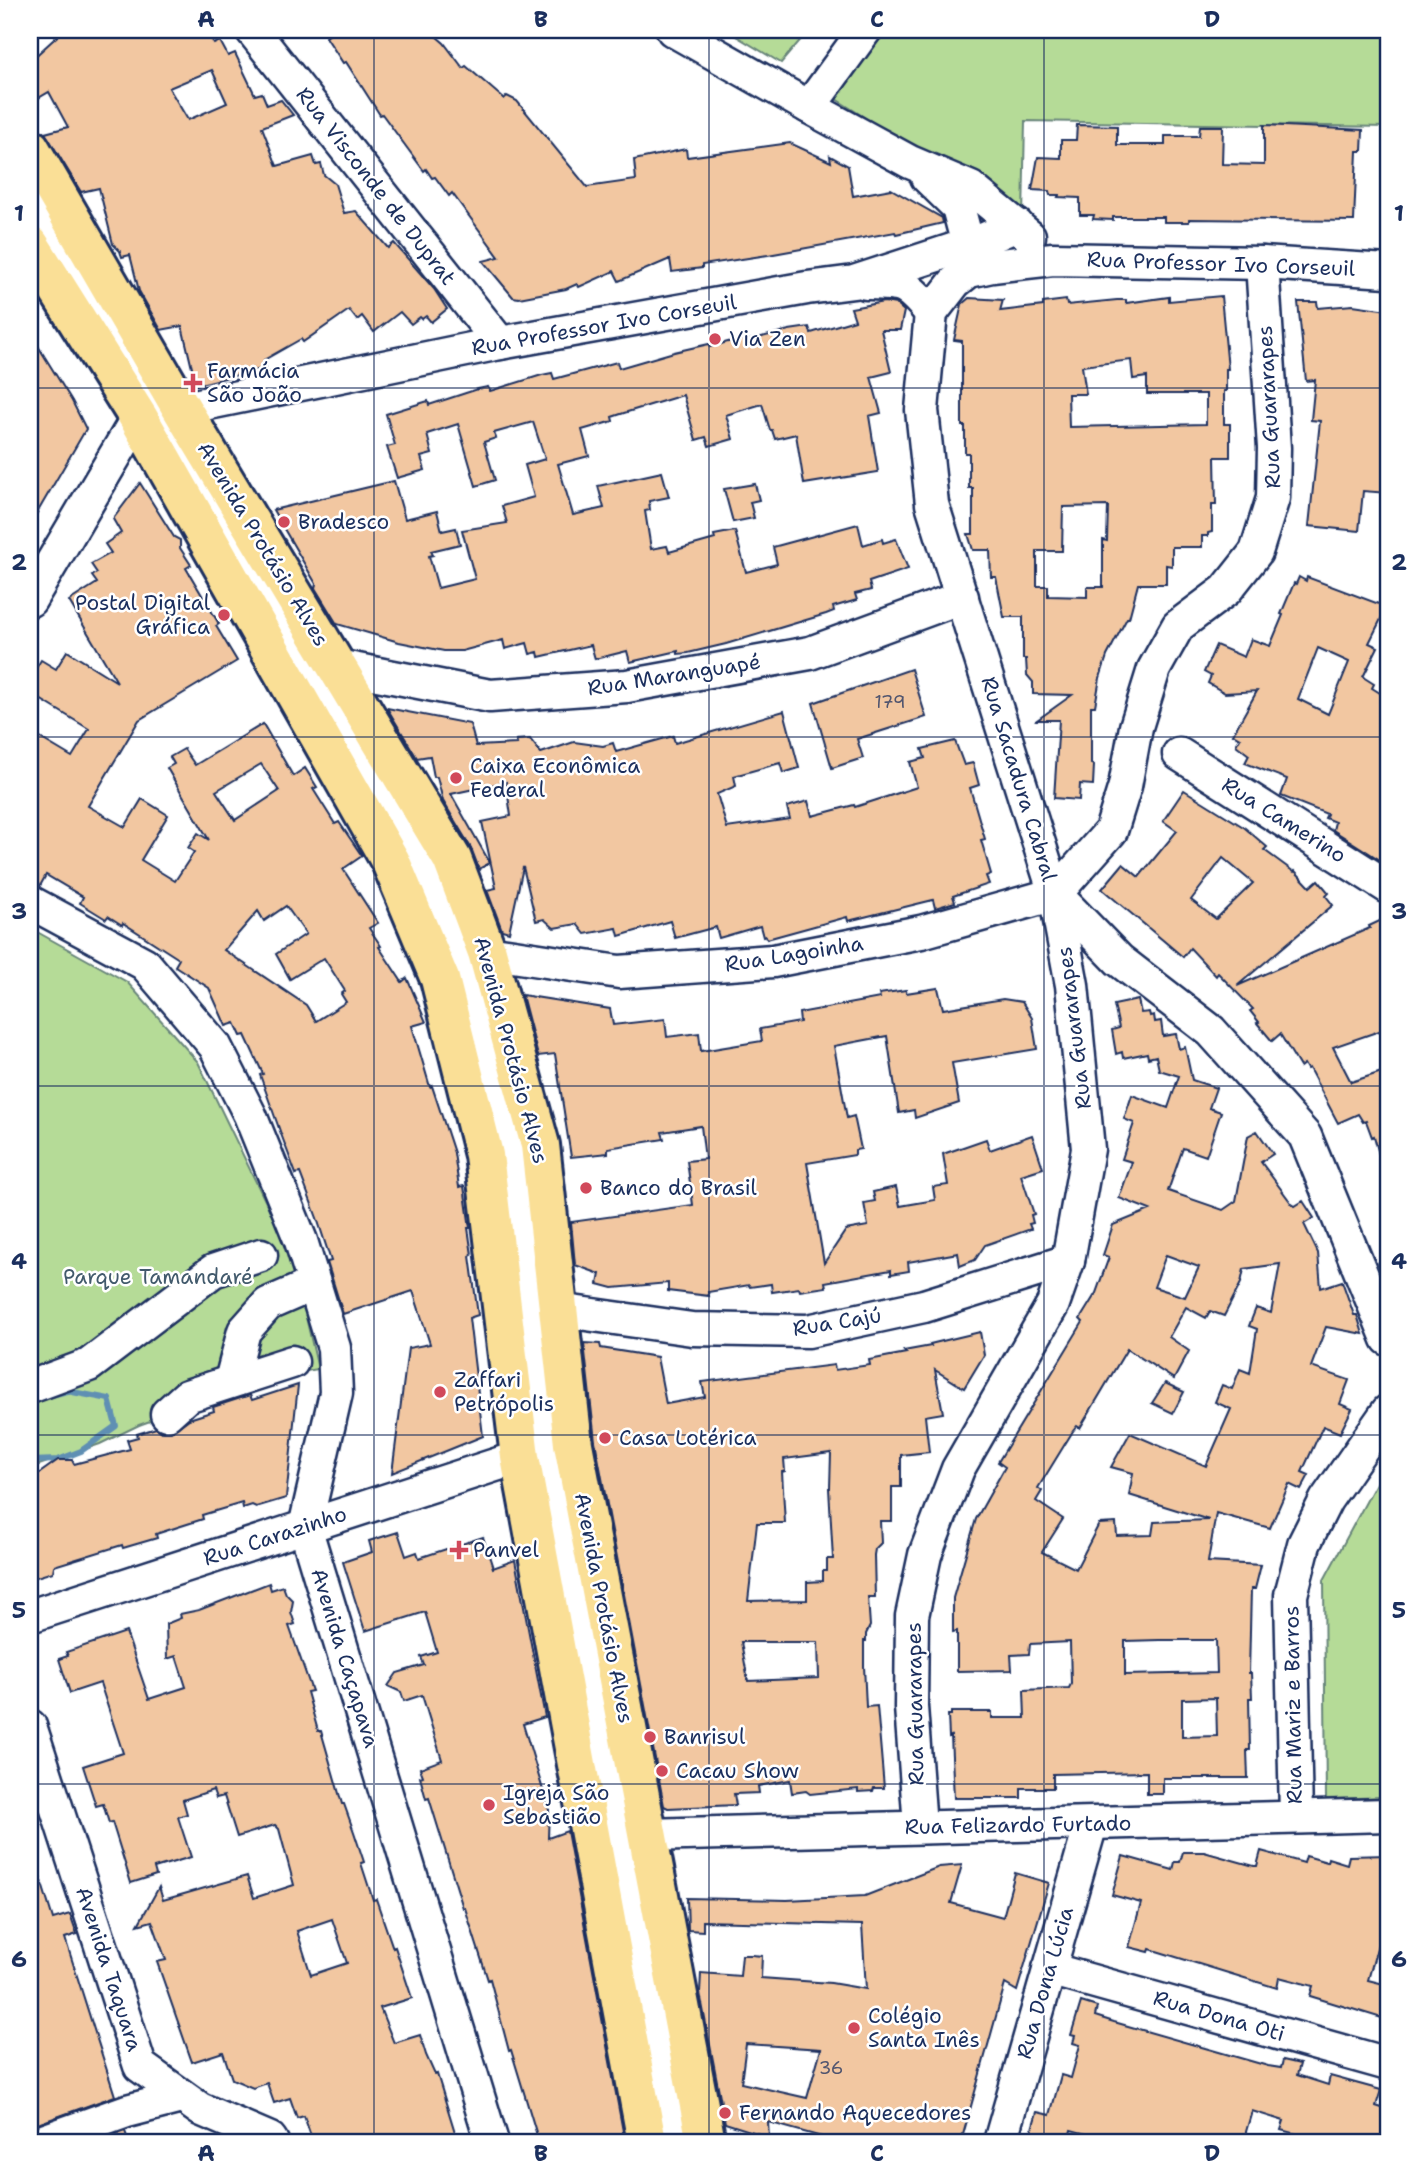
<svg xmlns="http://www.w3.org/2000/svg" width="1418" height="2172" font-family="'Shantell Sans',sans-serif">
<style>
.green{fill:#b5db97;stroke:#68857a;stroke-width:2}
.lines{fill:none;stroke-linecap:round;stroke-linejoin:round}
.stream{stroke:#5e8fb3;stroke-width:6}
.building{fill:#f2c7a1;stroke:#1b2f5e;stroke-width:2;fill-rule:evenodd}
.minor-casing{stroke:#1b2f5e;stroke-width:37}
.major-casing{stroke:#1b2f5e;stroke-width:44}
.minor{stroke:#fff;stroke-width:32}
.major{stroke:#fadf96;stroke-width:38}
.grid{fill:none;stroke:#1b2f5e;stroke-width:2;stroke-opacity:0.55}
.poi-dot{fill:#d1495b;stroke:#fff;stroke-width:2.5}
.labels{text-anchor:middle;stroke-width:5;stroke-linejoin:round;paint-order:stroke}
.number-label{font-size:18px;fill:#51556f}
.street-label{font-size:21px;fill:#1b2f5e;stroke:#fff}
.poi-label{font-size:21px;fill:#1b2f5e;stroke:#fff;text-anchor:start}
.park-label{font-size:21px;fill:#425a6c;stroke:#fff}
.neatline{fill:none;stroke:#1b2f5e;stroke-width:2.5}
.grid-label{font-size:23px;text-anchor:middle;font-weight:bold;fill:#1b2f5e}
</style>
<rect width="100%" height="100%" fill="#fff"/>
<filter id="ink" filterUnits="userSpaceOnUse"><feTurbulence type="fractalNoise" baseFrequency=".0143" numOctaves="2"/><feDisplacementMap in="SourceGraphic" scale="14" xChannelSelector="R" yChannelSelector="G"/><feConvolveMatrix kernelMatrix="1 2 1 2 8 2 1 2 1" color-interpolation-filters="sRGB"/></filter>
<g filter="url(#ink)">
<g class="green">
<polygon points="726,30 809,30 781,63"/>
<polygon points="889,30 1388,30 1388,127 1025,121 1023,218 828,94"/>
<polygon points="30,928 127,982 198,1062 287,1246 296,1274 318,1369 273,1377 139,1425 100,1444 30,1468"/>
<polygon points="1388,1461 1388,1797 1326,1799 1324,1580"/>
</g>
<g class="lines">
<polyline class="stream" points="30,1461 58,1460 81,1451 116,1426 109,1399 67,1391 48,1396"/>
</g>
<g class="building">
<path d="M64,30h141l9,14 6,-3 8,15 7,-3 20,42 7,-2 5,12 14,-5 12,15 -31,12 15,39 36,-10 3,9 5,-1 3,11 11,9 9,29 12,-2 32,37 6,-5 40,46 13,20 -16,13 -5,-6 -4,3 -2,-2 -9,7 -11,-12 -26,20 -12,-16 -5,4 -8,-10 -46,32 -2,-3 -37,21 2,8 -70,17 -14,-59 -21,4 -22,-39 -9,-36 -8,2 -2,-6 -7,-7 -14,-56 -18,4 -36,-59 23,-6 -19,-35 -19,11v-42zM212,70l15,33 -39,17 -19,-32z"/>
<polygon points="336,30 429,30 444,43 463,68 466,66 504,99 507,96 517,101 587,187 636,180 634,160 686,149 687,157 790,143 831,162 830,156 848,166 853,196 891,189 942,218 943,223 896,234 895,232 768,255 702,265 702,268 672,272 670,259 619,281 614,271 579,287 577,284 566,289 519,298 513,297 483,261 499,257 452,193 449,196 435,177 432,178 426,169 424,171 382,114 380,115 346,62 343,63 326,37"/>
<polygon points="1077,125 1117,126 1117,145 1165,145 1165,136 1199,136 1200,126 1223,126 1222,164 1264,165 1264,125 1363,130 1362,151 1357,151 1354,221 1189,219 1189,222 1164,222 1164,217 1113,217 1113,220 1093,219 1094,215 1080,215 1080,198 1058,197 1059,195 1050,195 1049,191 1032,190 1038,157 1061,158 1061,140 1076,140"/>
<path d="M1221,296l7,73h-2v22h-2v33h6v33h-15l1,48h-4v27l-4,1v3h-6v11h-30v19l-6,-1v19h-28l-9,34h-2l-20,38 -7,22 -5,28h-4v58l3,1 -1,20 -13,-1 -1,16 -25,-2 5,-78h-22l35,-25 -39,-1v-12l-6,-7 -1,-16h-3v-42h-19l-8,-40h-5l-1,-27h-17l-5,-16h5v-46h-4v-35h-4v-27h-3v-85l-8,-1 8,-36 7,-6 34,2 -3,11 43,-5v-3l23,-3 1,5 50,-5h9v3l43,-6v4zM1131,360l2,19 14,-2v17h59v30l-137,3 -1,-33h18l-4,-28zM1108,506l-1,35 -4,-1v47h-16v10l-39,-1v-10h-11v-35h25l1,-44z"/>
<polygon points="884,302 896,304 904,311 900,330 881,330 891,372 871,377 881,413 869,416 878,472 804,484 796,434 775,439 772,430 770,430 762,404 726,415 733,439 709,446 706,437 696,440 683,395 624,413 612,417 613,421 582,430 589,456 558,464 573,515 604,508 598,486 662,472 669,497 649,501 650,510 645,511 651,549 667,546 669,552 715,539 714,535 735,531 746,572 777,564 773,547 858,524 863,545 882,539 883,543 896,539 908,569 869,582 871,590 855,594 857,600 833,607 834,611 826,614 726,644 688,653 678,654 678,651 630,662 627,651 595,659 591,645 539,657 538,652 530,654 527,643 505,649 503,640 462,651 444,651 399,642 337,624 315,588 316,584 273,510 394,481 405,519 437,511 442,531 456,528 460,544 431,551 433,555 429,556 438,588 475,579 462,530 507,523 502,506 534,497 525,465 545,459 533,422 494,433 496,438 484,442 495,480 476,486 458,424 427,434 432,454 421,457 425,470 397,478 387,447 395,445 386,414 428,401 429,405 478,389 488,387 490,391 542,375 552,373 554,379 617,362 619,368 674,352 709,344 710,347 735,340 745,339 746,341 789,330 809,327 811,333 855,320 851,308"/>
<polygon points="1298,302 1317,302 1318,308 1353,305 1388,310 1388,403 1386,424 1388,424 1388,493 1363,491 1359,531 1309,526 1320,421 1311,420 1315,380 1306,381"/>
<polygon points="30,333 72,401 86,429 30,525"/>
<path d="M140,483l34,54 6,3v8l11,17 -5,3 33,56 -3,2 21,35 -98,59 -51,86 37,21 17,-28 26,16 -27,45 34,21 19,-29 -6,-4 10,-15 11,7 -42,-72 7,-4 -4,-7 14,-8 11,16 68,-41 30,52 12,-8 12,19 -4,2 22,35 4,-2 23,34 -19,13 35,54 -9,5 12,18 -2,1 23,35 5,-4 19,44 -14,4 18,61 2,-1 22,67 5,34 5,-1 6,42h-2l4,27 -2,1 8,59 -9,3 14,118 -91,37 16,-125 22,-4 -17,-53 -70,23 -16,-52 4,-1 -14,-43 -17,-45 -4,1 -15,-40 -21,-59 3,-1 -18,-39 -4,1 -6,-13 -9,3 -17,-38 -34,-22 4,-7 -56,-36 -1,2 -14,-9 -2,3 -26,-16 3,-6 -37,-22 -6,11 -10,-2v-152l42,25 17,-28 -59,-36v-15l11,-18 15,9 11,-18 50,31 -48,-81 28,-18 -5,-7 5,-3 -6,-9 20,-11 -6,-9 16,-11 -8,-14zM261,764l18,27 -44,29 -19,-29zM286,906l20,28 -30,20 14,25 34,-21 21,33 -4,3 5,8 -30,19 -10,-16 -82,-55 34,-39 6,10z"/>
<polygon points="755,484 759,500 750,502 754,518 733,522 724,489"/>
<path d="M1299,577l7,4 1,-4 80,30 -18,36 9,4 -15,30 11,7 -2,4 16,10v167l-55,-35 2,-8 -10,-4 2,-4 -46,-18 6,-17 -42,-16 4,-8 -13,-10 4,-7 -7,-4 24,-43 -32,2 -17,-10 3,-7 -7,-4 12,-27 28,12 7,-18 19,7 13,-31 -2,-1 13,-31 2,1zM1318,648l31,14 -21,52 -30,-15z"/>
<polygon points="911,669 926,717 857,739 863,758 832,768 813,703"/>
<polygon points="387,708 470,724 476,746 517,744 516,740 530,739 541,753 574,742 603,746 613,743 616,752 673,736 675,743 784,711 799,768 783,773 780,763 734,776 736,786 717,794 727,828 790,819 787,807 808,801 812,816 854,805 855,807 917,787 910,762 925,758 922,749 955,741 964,765 973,763 979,785 970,788 985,839 981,840 991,874 986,876 989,884 953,896 955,902 935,908 933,900 848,921 847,917 767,939 766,936 763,937 760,926 719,938 716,927 675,938 670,921 619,936 617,928 585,934 577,924 554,928 544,919 536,921 523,867 509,932 502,930 487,890 496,888 482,822 511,816 506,782 451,794 490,863 479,869 471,848 443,801 437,777 434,777 430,756 417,758"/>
<path d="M1184,790l61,38 22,19 -3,3 30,22 1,-1 15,16 8,-7 11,13 -3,3 7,9 -96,81 133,-58 -1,-2 19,-9v111l-55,19 18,35 37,-12v98l-5,1 -9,-33 -2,1 -6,-16 -3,1 -5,-8 -20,9 -29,-55 -2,1 -3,-5 -4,3 -20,-33 -8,7 -15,-18 2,-1 -9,-11 3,-2 -35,-36 -2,3 -26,-28 -7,9 -81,-68 21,-25 16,13 38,-46 -14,-10zM1223,858l30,25 -37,36 -25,-19z"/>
<polygon points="938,988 943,1009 1003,999 1022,1002 1032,1018 1037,1049 952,1063 959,1103 915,1118 914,1110 899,1113 887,1036 834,1046 847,1118 854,1116 861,1149 855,1150 855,1155 807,1163 824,1263 846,1230 868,1226 864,1203 875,1201 873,1192 896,1187 900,1206 935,1200 933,1187 948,1185 943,1154 986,1139 990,1150 1032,1135 1043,1168 1021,1175 1034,1214 1031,1215 1033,1223 1029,1224 1031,1229 985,1245 975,1260 960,1266 958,1253 908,1262 909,1271 891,1274 891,1270 825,1282 826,1287 800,1291 799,1288 772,1292 771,1284 750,1287 749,1285 708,1292 709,1296 668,1291 668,1283 613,1288 598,1284 600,1274 575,1265 571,1222 693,1205 687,1161 705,1159 701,1126 662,1132 664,1139 608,1148 608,1153 571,1157 555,1054 538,1056 522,995 610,1009 613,1025 665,1019 667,1037 699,1033 701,1051 762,1041 760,1029 800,1022 799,1013 880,998 879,994 906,990 906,993"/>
<path d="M1138,1000l3,13 8,-1 1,4 4,-1 1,7 6,-1 2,15 13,-2 3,15 6,-2 7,33 24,8 -7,20 12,4 -15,44 -23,-8 -15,43 55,19 13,-9 12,-65 9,-5 16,23 -12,8 31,42 3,2 8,-5 11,17 -10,6 14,29 3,35 21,-7 12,34h3l6,19 -37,-7 -15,40 38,13 -9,24 12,5 -12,24 -17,-7 -21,46 7,3 -8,15 -12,-6 -19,44 -54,-15 -8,49 53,3 -6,24h-4l-2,84h2l1,25h-3l1,52h-3l1,28h-85v16h-16v-22l-94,2v14h-32v10h-67l-3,-62 -2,1 -1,-22h3v-3h41v6h33l-1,-28 45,-2 2,-4 -1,-42 -40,2 -1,10 -18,1 1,15 -55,1v-40l-4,1v-34l23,-79 29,-52 -7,-5 85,-140 -3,-3 16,-26 13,-36 -6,-2 10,-30 37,-15 -31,-12 13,-36 -10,-3 12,-36 -10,-4 8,-24 36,13 11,-32 -20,-6 -3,-14 -8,2 -1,-5 -24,5 -1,-6 -6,2 -4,-24 7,-2 -5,-23zM1166,1255l33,12 -14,30 -31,-10zM1280,1264l-9,49 -15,-5 -7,18 8,3 -7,44 -10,-4 -8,20 -10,-4 -7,17 16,7 -25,57 -76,-33 -19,34 22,6 -4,22 80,25 -55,2 -2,13 -35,1 -1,-13 -17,1 -23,45 -34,-17 21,-33 -27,-18 6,-10 -4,-3 35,-57 4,-5 3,2 47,-79 47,30 15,-28 -20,-14 17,-30 20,11 4,-7 14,5 17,-33 3,-14zM1159,1640h57l1,33 -92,2v-34zM1216,1698l1,38 -35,1v-38z"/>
<path d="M980,1332l4,23 -20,33 -29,-18 8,43 -18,3 4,36 -28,3v32h-9v34h-12l1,22 -6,6 -1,6 1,42h-7l2,29 -4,8v7h-2v25l2,41 11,-1 7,82h-10l-1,3 -15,1v-3l-48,5 -4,-3 -14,2 -2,-13 -32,6 1,7 -25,1 2,11 -68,3 -4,-2 -69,-365 -11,-98 16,1 1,4 56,9 9,47 39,-7 -3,-15 132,-17 1,5 35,-5 -1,-5 37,-7 -2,-2 27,-5 -1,-2zM831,1453l-1,35h-1l4,71h-6v12h-4v10l-16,1v18l-59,1 9,-78h28l-3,-51 3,-1 -1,-12zM741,1642h77l1,36 -71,3z"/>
<polygon points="1165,1383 1184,1392 1173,1413 1152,1403"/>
<polygon points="298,1385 286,1498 256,1507 252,1505 243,1508 242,1503 202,1515 203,1519 156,1534 157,1538 123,1548 122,1545 54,1566 53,1572 30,1579 30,1480 58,1460 72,1460 74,1464 130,1449 127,1440 138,1437 137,1434 156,1428 162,1432 171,1432 189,1419 214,1411 213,1407 250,1395 252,1400"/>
<polygon points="398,1532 406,1556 417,1552 419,1558 483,1537 493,1568 515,1560 545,1717 523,1724 549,1810 548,1838 567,1831 625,2142 539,2142 511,2050 509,2051 490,1979 488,1980 465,1908 463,1908 429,1798 426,1799 420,1777 423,1776 420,1768 442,1760 422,1695 404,1701 401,1692 388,1686 397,1673 424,1665 421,1657 437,1652 425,1612 365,1631 343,1562 372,1552 369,1541"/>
<path d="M269,1583l2,7 12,-4 3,8 7,7 -2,11 4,12 -6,2 23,65 -5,1 11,39h3l21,73h2l10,28 10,30 -3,1 12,37 3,-1 17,49 2,-1 17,51 -32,10 14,35 26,-8 6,20 9,20 2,-1 21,68h-27l-2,-8 -18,7 -2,-4 -16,5h-80l-9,-26 -7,2 -7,-20 -16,5 -7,-20 -14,5 -21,-9 -9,-27 -31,10 -35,-100 9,-2 -14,-39 -14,4 21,-38 4,13 84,-24 7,22 40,-13 -15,-56 -4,-4 -38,12 -13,-41 -8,2 -3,-8 -30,10 4,14 -9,3 13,40 -37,11 2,7 -25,8 -19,-61 -3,1 -6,-19 -7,2 -13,-40 40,-13 -23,-70 -30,10 -11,-34 9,-3 -2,-4 60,-20 23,67 37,-12 -10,-31 -9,3 -1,-35 15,-6 -1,-4 19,-4zM332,1919l15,44 -36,12 -14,-44z"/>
<polygon points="1261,1851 1304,1863 1306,1856 1327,1862 1328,1858 1347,1864 1349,1856 1388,1855 1388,1929 1382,1930 1368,1980 1388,1985 1388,2020 1310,1996 1313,1986 1279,1977 1277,1988 1150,1949 1149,1952 1129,1947 1141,1903 1112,1895 1123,1856 1173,1870 1175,1862 1180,1862 1183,1852 1204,1852 1254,1866 1257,1866"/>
<polygon points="34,1858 53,1919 70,1914 77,1934 65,1938 115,2096 40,2123 30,2133 30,1859"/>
<path d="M962,1865l-11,38 52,14 12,-44 34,10 -32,108 -12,-7 -44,158h-121l-72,-20 1,15 -44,-14 -25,-130 1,-20 39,3 2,-21h10l10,1 -1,22 70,5 35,6 -4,-64 -159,-4v10l-15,-1 -1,-32 100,2 78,-4 74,-29zM746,2044l75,5 -14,49 -66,-15z"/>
<polygon points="1081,2002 1097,2007 1095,2016 1114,2022 1268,2066 1281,2068 1283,2060 1300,2064 1297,2075 1328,2085 1330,2076 1381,2090 1376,2106 1388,2110 1388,2142 1297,2142 1300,2135 1281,2130 1284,2121 1252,2111 1243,2142 1128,2142 1117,2139 1117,2142 1071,2130 1068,2142 1028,2142 1037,2112 1050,2115 1061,2075 1071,2078 1080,2045 1073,2043 1075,2036 1071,2035"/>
<polygon points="125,2131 127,2137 118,2139 119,2142 94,2142"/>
</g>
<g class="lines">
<g class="minor-casing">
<g id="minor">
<polyline points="252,30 500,343"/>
<polyline points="673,30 809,107 910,162 971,188 1029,236"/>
<polyline points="809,107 865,30"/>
<polyline points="927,177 958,207 968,245"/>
<polyline points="30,198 160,413 421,861 464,965 512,1150 547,1451 676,2142"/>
<polyline points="1388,271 1262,263 1053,259 992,266 969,271 955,282 931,313 922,410 932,504 1055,894 1119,960 1211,1031 1305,1136 1388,1339"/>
<path d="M866,283c39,1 40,0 65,30"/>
<polyline points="160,413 500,343 807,288 854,282 980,241 1017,225"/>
<polyline points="30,600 138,417"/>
<polyline points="337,666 490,696 627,686 810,653 962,597"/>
<polyline points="1179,754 1388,887"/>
<polyline points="1055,894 1111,831 1125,786 1136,727 1154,669 1178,626 1226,590 1256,552 1273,498 1274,448 1262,263"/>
<polyline points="30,902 145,964 215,1046 250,1115 301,1241 334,1348 336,1393 305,1527 492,2142"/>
<polyline points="487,952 619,972 773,961 921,932 1055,894"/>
<polyline points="558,1310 692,1329 808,1331 924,1306 1068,1261"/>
<polyline points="231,1381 244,1331 268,1304 314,1284"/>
<polyline points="30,1387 89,1365 213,1271 261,1255"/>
<polyline points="167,1414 187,1396 292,1362"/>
<polyline points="30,1616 520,1457 529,1477"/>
<polyline points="30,1726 140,2066 200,2109 270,2139 272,2142"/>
<polyline points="1296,1816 1291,1595 1304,1544 1326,1500 1388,1411"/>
<polyline points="920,1826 911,1707 912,1616 925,1555 958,1469 1053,1304 1068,1261 1088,1149 1072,985 1055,894"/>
<polyline points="647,1835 1388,1815"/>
<polyline points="1049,1969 1388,2064"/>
<polyline points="46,2140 127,2111 181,2097"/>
<polyline points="1000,2142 1091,1824"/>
</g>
</g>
<g class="major-casing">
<g id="major">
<polyline points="30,148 180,406 452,859 487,952 540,1145 573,1444 706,2142"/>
<polyline points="30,245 138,417 391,862 440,979 484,1155 520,1457 647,2142"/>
</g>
</g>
<use href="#minor" class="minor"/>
<use href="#major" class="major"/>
</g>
</g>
<path class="grid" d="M374,30v2112M709,30v2112M1044,30v2112M30,388h1358M30,737h1358M30,1086h1358M30,1435h1358M30,1784h1358"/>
<g class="poi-dot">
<circle cx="715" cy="339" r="7"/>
<path d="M189.5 372.5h7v7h7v7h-7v7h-7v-7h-7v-7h7z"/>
<circle cx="284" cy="522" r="7"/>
<circle cx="224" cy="615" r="7"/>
<circle cx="456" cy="778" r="7"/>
<circle cx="586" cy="1188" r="7"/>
<circle cx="440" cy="1392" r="7"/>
<circle cx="605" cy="1438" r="7"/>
<path d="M455.5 1539.5h7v7h7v7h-7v7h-7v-7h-7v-7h7z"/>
<circle cx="650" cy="1737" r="7"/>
<circle cx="662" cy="1771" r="7"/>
<circle cx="489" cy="1805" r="7"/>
<circle cx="854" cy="2028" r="7"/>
<circle cx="725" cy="2113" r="7"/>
</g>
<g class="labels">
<g class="number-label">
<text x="890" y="708">179</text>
<text x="831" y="2074">36</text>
</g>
<g class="street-label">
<text transform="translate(376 186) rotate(52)" y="7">Rua Visconde de Duprat</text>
<text transform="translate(1221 264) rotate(2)" y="7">Rua Professor Ivo Corseuil</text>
<text transform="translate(604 325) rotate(-10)" y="7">Rua Professor Ivo Corseuil</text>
<text transform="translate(1269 407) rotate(-93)" y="7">Rua Guararapes</text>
<text transform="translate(263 544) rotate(59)" y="7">Avenida Protásio Alves</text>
<text transform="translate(674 675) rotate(-9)" y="7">Rua Maranguapé</text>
<text transform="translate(1019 779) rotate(73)" y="7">Rua Sacadura Cabral</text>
<text transform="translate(1284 820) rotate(32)" y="7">Rua Camerino</text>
<text transform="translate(794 954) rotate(-9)" y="7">Rua Lagoinha</text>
<text transform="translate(1074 1028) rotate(-97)" y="7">Rua Guararapes</text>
<text transform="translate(511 1050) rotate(75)" y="7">Avenida Protásio Alves</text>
<text transform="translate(837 1322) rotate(-9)" y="7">Rua Cajú</text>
<text transform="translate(275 1536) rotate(-18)" y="7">Rua Carazinho</text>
<text transform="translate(604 1608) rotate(79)" y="7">Avenida Protásio Alves</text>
<text transform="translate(345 1658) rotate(73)" y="7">Avenida Caçapava</text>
<text transform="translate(915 1704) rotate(-91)" y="7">Rua Guararapes</text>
<text transform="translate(1293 1705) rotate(-91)" y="7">Rua Mariz e Barros</text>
<text transform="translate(1018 1825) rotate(-1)" y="7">Rua Felizardo Furtado</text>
<text transform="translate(109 1969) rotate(72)" y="7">Avenida Taquara</text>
<text transform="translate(1045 1983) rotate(-74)" y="7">Rua Dona Lúcia</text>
<text transform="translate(1219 2016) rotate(16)" y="7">Rua Dona Oti</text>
</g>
<g class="poi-label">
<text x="729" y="346">Via Zen</text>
<text x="207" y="378">Farmácia<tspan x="207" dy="24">São João</tspan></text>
<text x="298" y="529">Bradesco</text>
<text x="210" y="610" text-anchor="end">Postal Digital<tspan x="210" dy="24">Gráfica</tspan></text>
<text x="470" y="773">Caixa Econômica<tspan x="470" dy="24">Federal</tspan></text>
<text x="600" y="1195">Banco do Brasil</text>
<text x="454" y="1387">Zaffari<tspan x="454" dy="24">Petrópolis</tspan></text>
<text x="619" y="1445">Casa Lotérica</text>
<text x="473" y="1557">Panvel</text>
<text x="664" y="1744">Banrisul</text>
<text x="676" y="1778">Cacau Show</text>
<text x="503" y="1800">Igreja São<tspan x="503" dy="24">Sebastião</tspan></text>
<text x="868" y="2023">Colégio<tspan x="868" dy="24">Santa Inês</tspan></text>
<text x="739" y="2120">Fernando Aquecedores</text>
</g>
<g class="park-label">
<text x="158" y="1284">Parque Tamandaré</text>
</g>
</g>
<rect width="1418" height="2172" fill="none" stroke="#fff" stroke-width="77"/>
<rect x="38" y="38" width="1342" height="2096" class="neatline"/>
<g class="grid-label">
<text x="206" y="27">A</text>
<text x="541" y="27">B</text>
<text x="877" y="27">C</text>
<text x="1212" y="27">D</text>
<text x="19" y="221">1</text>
<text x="1399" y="221">1</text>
<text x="19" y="570">2</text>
<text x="1399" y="570">2</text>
<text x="19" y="919">3</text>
<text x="1399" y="919">3</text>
<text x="19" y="1269">4</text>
<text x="1399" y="1269">4</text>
<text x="19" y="1618">5</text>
<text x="1399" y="1618">5</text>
<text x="19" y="1967">6</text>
<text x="1399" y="1967">6</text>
<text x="206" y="2161">A</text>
<text x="541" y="2161">B</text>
<text x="877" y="2161">C</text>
<text x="1212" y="2161">D</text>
</g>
</svg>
